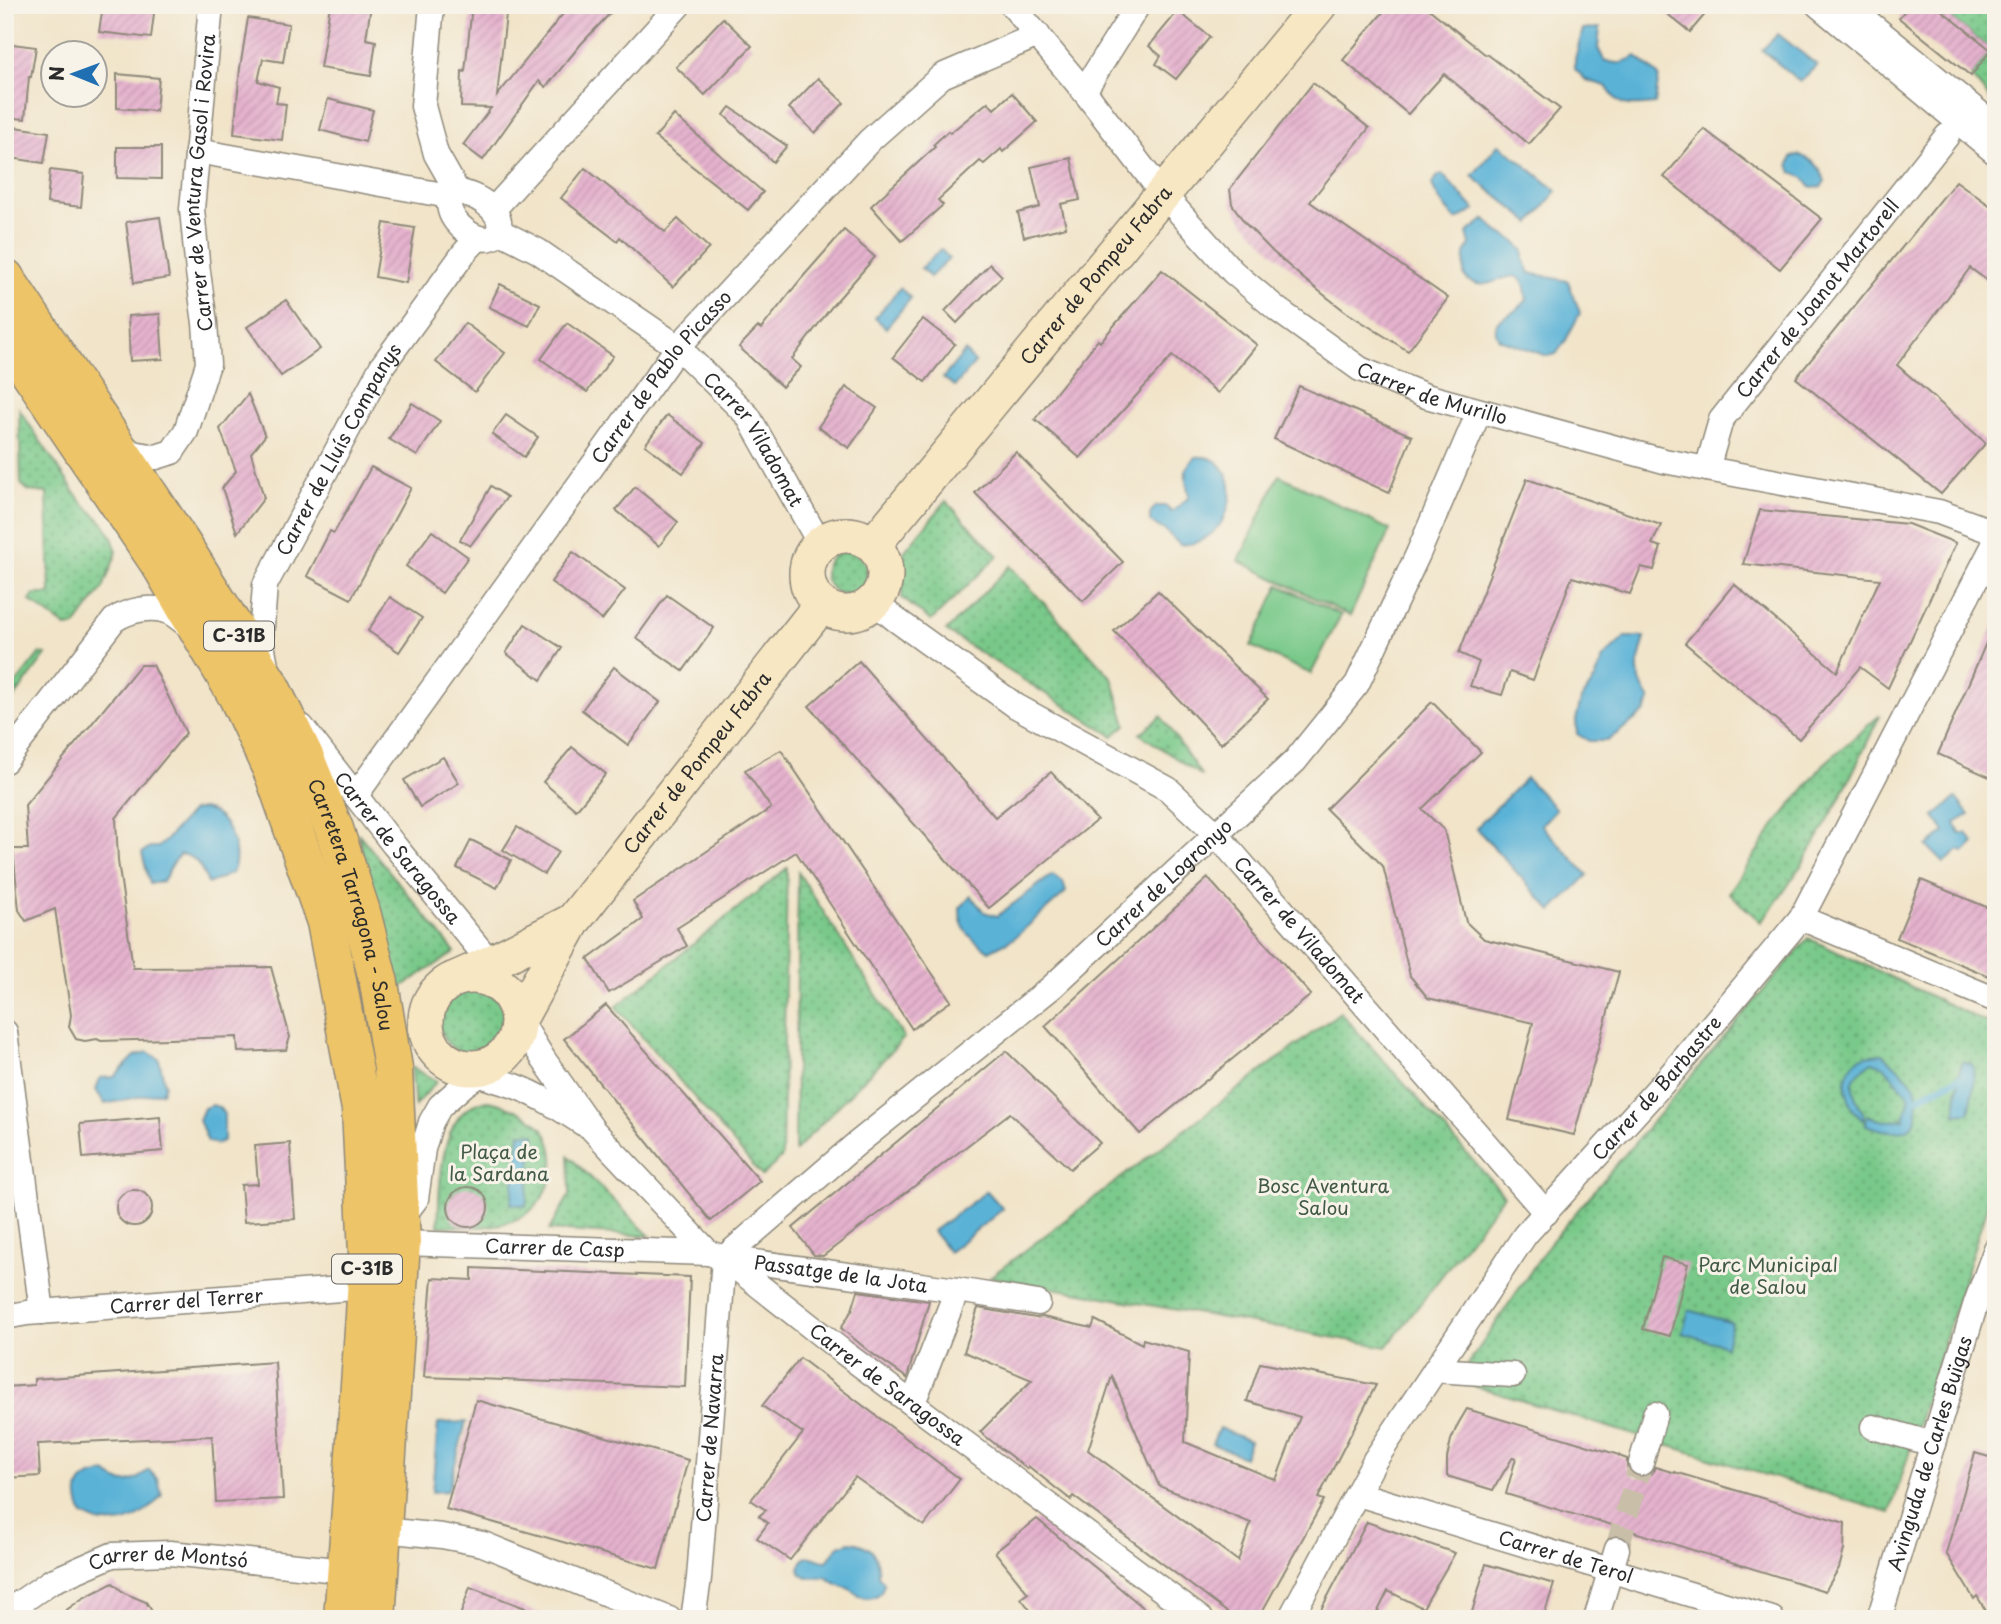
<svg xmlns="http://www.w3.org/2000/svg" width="2001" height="1624" font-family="'Playpen Sans',sans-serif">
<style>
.green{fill:#79c98a;stroke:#527a5a;stroke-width:2}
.park{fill:url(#park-dots);stroke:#527a5a;stroke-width:2}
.water{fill:#5ab2d7;stroke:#426e81;stroke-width:2}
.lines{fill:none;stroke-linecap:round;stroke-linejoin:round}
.stream{stroke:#5ab2d7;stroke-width:7}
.building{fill:url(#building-hatch);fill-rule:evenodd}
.street-tunnel{stroke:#c9bfa9;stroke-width:24;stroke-dasharray:24 12;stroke-linecap:butt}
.street-casing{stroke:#8e887a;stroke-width:27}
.secondary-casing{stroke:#8e887a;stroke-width:38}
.primary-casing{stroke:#8e887a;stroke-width:41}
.street{stroke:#fff;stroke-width:24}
.secondary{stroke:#f8e7c3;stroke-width:35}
.primary{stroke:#eec469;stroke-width:38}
.labels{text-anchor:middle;stroke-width:6;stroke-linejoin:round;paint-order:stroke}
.shield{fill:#f7f3e8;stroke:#686764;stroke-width:2}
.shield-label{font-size:18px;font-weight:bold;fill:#2b2b2b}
.street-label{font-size:19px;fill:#2b2b2b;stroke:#f7f3e8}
.park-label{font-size:19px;fill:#425a48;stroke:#f7f3e8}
</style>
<defs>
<pattern id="park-dots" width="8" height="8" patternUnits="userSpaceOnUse" patternTransform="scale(1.75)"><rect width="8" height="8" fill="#79c98a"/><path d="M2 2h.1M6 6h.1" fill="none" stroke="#63a371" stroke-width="1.8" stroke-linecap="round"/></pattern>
<pattern id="building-hatch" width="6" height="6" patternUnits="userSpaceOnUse" patternTransform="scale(1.75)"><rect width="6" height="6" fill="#e5b2ce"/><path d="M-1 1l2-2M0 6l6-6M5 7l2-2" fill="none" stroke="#c599b1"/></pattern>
</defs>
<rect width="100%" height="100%" fill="#f7f3e8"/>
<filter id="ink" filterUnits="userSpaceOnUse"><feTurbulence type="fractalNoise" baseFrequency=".0143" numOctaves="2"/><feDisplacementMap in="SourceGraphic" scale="14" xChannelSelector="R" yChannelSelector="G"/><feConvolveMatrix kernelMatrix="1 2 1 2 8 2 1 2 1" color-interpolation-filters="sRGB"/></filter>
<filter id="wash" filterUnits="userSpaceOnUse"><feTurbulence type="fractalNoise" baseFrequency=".00686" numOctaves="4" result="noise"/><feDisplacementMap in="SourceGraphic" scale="28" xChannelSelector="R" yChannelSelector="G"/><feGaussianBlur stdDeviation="1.57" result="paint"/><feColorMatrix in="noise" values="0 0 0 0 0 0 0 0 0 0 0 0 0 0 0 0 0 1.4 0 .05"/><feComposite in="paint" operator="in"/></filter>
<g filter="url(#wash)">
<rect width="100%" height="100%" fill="#f1e4c9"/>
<g class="green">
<polygon points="1279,475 1390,530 1350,616 1239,561"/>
<polygon points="1279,585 1341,615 1311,674 1251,646"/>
</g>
<g class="park">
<polygon points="1935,5 1996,5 1996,106 1971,76 1991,50"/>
<polygon points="19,409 80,500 103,523 112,537 117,552 103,588 75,626 66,627 30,601 34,594 50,594 47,493 29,491 21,484"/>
<polygon points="946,501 998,556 931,621 902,598 903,553"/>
<circle cx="846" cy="573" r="21"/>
<polygon points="1010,566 1112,678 1126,725 1113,736 946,631"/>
<polygon points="40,653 46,655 5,710 5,697"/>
<path d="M1880,715c-33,72 -69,145 -119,207l-32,-29 46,-68 49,-61z"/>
<polygon points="1161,716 1202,776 1140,734"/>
<polygon points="358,833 455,952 397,990"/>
<polygon points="787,868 782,1157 762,1176 616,1007"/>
<polygon points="798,872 904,1038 795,1151"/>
<polygon points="1808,938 1996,1027 1996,1178 1890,1513 1457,1381 1549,1244"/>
<circle cx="472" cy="1021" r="33"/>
<polygon points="1340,1012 1504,1195 1387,1347 990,1277"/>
<polygon points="411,1067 437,1081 415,1106"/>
<path d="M488,1101c18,3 50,16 59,34 15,31 1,69 -28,83 -24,12 -56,9 -81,8 2,-36 -1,-121 50,-125z"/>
<polygon points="569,1156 650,1236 549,1230 570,1194"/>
</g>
<g class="water">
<path d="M1600,28l-2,20 6,12c13,5 21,4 32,-4l23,20 -4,28c-25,2 -35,6 -49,-18l-20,-6 -11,-11v-10l8,-30z"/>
<polygon points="1778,34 1817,65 1800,82 1762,50"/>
<polygon points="1499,144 1557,191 1531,223 1472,176"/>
<path d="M1798,155c16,4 22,12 27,26l-4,6 -10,1 -8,-11 -11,-4 -3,-9 3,-7z"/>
<path d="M1442,174l33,36 -19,10c-10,-11 -20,-22 -24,-36l5,-7z"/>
<path d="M1485,219l13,13 14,7 12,12v9l6,13 38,8 12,32 -14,27 -10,14 -9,2 -48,-17c-10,-18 4,-20 14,-27 5,-2 10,-8 14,-12 -2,-6 -1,-11 -3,-16 -11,-24 -38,17 -60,-8l1,-22 5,-9 -3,-12z"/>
<polygon points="941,249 949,259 930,277 921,268"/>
<polygon points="900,288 911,298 886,328 875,318"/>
<polygon points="965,351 975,363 955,386 943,378"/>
<path d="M1196,457c51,-4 45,86 -16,88l-14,-14 -16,-9v-9l6,-7h9l7,6 17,-15c-2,-17 -9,-28 7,-40z"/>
<path d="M1625,637h20c-2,10 -6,20 -7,29 -1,12 6,24 12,34l-5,12 -38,29h-18l-12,-7 -1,-14 5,-20 14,-21 8,-21z"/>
<polygon points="1526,778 1556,809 1541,825 1588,875 1552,911 1476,828"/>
<polygon points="1956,798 1969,815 1955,823 1960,834 1967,833 1974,843 1964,853 1959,850 1944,863 1927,846 1945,832 1934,816"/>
<path d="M203,809c4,1 7,2 11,4 17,11 27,42 18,60l-24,11c-6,-15 -10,-28 -28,-30 -8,8 -11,18 -17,27l-13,3 -8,-31 8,-6h8l7,-6 27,-30z"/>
<path d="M1052,875l11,7 3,10 -53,47 -24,12c-17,-12 -30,-20 -29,-43l11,-12 13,16 13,4z"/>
<polygon points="148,1052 159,1059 165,1085 162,1092 105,1104 96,1090 100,1078 114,1077 135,1056"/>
<path d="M1883,1054c8,8 26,23 32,32 2,4 2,12 2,17 4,35 -27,31 -51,22l1,-10c14,7 22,7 37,4l6,-22 -26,-31 -12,-4c-20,13 -25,21 -13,43 3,7 6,9 5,16 -15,-11 -25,-39 -12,-56 7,-10 21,-10 31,-11z"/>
<path d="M1963,1061l10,4 1,21 -5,27 -14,1c2,-14 3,-43 8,-53z"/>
<polygon points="212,1105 219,1107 224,1114 224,1140 217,1144 208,1142 199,1120 204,1108"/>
<polygon points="520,1133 535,1134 526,1206 511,1204"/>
<polygon points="987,1191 1003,1209 949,1252 933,1231"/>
<polygon points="1689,1310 1732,1323 1726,1346 1682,1333"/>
<polygon points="466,1422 448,1491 432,1492 438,1423"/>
<polygon points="1219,1428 1250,1441 1244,1457 1212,1444"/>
<path d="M149,1470l9,10 4,15c-15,19 -33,31 -58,28 -7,0 -15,-5 -21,-8 -11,-24 -5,-40 23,-42 17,14 27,11 43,-3z"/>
<path d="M850,1542c20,2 30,13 28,34l6,6c-1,11 -10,19 -21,15 -10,-3 -1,-1 -10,-6 -10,-7 -15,-3 -26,-14l-20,1 -6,-4 -2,-6c8,-21 15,-7 28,-7l12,-15z"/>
</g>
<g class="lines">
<polyline class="stream" points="1917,1098 1959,1078"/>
</g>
<g id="blocks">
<g class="building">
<polygon points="103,5 155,5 151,38 99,32"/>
<polygon points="330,5 371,5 366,39 376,41 371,76 320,68"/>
<polygon points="472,5 507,5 497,96 570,5 618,5 581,44 546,87 539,81 483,160 463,145 491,108 461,107 462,71 465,72"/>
<polygon points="1389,5 1424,5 1486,55 1487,54 1560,109 1529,144 1444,74 1408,114 1343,60"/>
<polygon points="1656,5 1713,5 1690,32"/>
<polygon points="1909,5 1935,5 1991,50 1971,76 1899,18"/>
<polygon points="1178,11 1210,37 1176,79 1156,64 1161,56 1149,46"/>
<polygon points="248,18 289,24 283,62 263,59 258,81 279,87 276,103 286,104 282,140 234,134 240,68"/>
<polygon points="723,18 752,46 705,95 676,67"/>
<polygon points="5,43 36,47 31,77 29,77 25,119 5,117"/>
<polygon points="117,74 159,78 156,111 117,108"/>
<polygon points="818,78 844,103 815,133 789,108"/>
<polygon points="1313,83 1369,128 1310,202 1448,298 1408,351 1346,312 1305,280 1273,252 1245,223 1232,204 1230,189"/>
<polygon points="1012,93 1037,122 1003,152 1001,149 984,164 980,161 938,200 943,205 902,241 871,206 935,147 933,145 948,131 950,133 988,102 994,109"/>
<polygon points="328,99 373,110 365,142 320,130"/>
<polygon points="730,107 787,146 773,162 724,115"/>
<polygon points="674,115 763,192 748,210 655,137"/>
<polygon points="15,127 49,132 44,163 10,158"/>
<polygon points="1704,129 1822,219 1780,269 1664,177"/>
<polygon points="117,147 161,147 161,179 117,178"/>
<polygon points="1071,158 1080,200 1061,204 1066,227 1024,237 1018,213 1040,207 1031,167"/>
<polygon points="585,168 665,232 678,219 709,248 673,287 620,237 617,241 561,198"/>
<polygon points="50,170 84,174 81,207 47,203"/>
<polygon points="1956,181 1996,210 1996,287 1970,268 1897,365 1986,443 1941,494 1796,378"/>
<polygon points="160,217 169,278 134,283 126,222"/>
<polygon points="384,223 415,228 406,283 375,277"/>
<polygon points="844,230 875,257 833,305 792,359 801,367 782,387 739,347 758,327 761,329 801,279"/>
<polygon points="990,264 1002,276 957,323 945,311"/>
<polygon points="1162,270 1257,345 1218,393 1172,356 1080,458 1035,419 1098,340 1100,342"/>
<polygon points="500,284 540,304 529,326 489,307"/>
<polygon points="286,300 320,349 281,376 247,327"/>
<polygon points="160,314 163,359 130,361 128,316"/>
<polygon points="923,319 955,344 925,382 893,357"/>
<polygon points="465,323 505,353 475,392 436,362"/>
<polygon points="567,323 613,356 587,392 541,359"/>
<polygon points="1299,386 1412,436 1389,493 1274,439"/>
<polygon points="846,387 877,408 849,448 818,427"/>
<polygon points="248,394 265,436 251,453 264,498 237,533 222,488 236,471 220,429"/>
<polygon points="412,403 440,421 417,456 389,439"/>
<polygon points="506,415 538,437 524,457 492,434"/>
<polygon points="667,415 705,443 683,473 645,445"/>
<polygon points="1016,452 1123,562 1083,601 975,493"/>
<polygon points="371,467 411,488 351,599 307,576 330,531 334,533"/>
<polygon points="1527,479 1661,525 1652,544 1661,547 1654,570 1641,567 1630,594 1572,577 1533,680 1510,672 1502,695 1470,686 1479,662 1459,653"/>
<polygon points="491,486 507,497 470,546 460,540"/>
<polygon points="635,487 678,522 659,546 616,510"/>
<polygon points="1760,510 1908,524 1956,543 1888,688 1860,667 1799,739 1685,643 1734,584 1837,672 1880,579 1743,564"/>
<polygon points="432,531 468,557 442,593 406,566"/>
<polygon points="573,552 625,590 602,620 551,582"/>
<polygon points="1158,591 1268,699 1221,744 1114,631"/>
<polygon points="667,595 714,628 683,671 636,638"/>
<polygon points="390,597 422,618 399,652 368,631"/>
<polygon points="1996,620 1996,780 1938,754"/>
<polygon points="525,624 562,648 541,680 506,653"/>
<polygon points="859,661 995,817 1051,772 1097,820 989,908 809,706"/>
<polygon points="140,665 153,665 186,733 116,818 118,861 133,968 271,967 290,1037 286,1050 238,1052 237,1037 101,1041 97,1039 85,1041 76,1039 69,1027 71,1015 55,909 26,921 19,910 13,849 28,849 25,805"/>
<polygon points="614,667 660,702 628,745 582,710"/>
<polygon points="1432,702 1481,752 1422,809 1444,830 1466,922 1484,939 1619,972 1574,1135 1509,1120 1533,1023 1428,998 1410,976 1383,866 1326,809"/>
<polygon points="572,747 606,774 576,810 543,782"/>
<polygon points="781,750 951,1001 912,1029 796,852 677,928 687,946 609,993 588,959 643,919 633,901 771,808 745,770"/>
<polygon points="443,757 459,783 420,807 404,780"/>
<polygon points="517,827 558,852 544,874 503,850"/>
<polygon points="471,840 511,860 497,888 457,868"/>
<polygon points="1208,878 1311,995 1140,1134 1045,1026"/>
<polygon points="1921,880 1996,911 1996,979 1897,938"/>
<polygon points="606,1005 760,1181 711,1221 564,1039"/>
<polygon points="1006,1051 1100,1143 1070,1169 1010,1113 823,1256 814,1255 793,1228"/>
<polygon points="160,1117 163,1151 83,1158 80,1124"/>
<polygon points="290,1143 295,1219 244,1222 241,1185 258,1184 255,1146"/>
<circle cx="468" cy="1207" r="20"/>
<circle cx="134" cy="1208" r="18"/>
<polygon points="1662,1257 1688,1264 1670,1336 1643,1329"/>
<polygon points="472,1268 690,1277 685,1387 424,1377 432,1278 472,1280"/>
<polygon points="858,1291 929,1301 907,1378 870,1352 841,1328 852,1310"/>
<path d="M978,1308l58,10 7,-1 49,11 3,-8 47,24 1,-5 46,13 -4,90 91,38 24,-63 -53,-16 13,-38 116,22 -58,113 6,2 -66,119h-22l-163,-123 -2,4 -43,-34 -1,3 -47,-37 52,-52 -68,-28zM1112,1376l47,110 92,37 -13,38 -150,-111z"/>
<polygon points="800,1358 960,1479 924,1526 855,1477 790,1560 757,1538 768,1523 759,1516 766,1510 751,1500 803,1433 762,1406"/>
<polygon points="275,1362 283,1499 216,1502 212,1436 38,1444 40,1476 5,1478 5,1387 34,1385 34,1379"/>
<polygon points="476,1400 688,1460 658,1569 446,1509"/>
<polygon points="1467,1409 1619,1455 1619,1456 1627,1459 1627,1467 1630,1473 1636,1477 1645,1477 1652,1473 1655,1467 1675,1473 1675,1472 1845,1523 1844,1550 1839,1568 1825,1591 1599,1521 1599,1522 1506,1494 1516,1458 1513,1457 1493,1490 1447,1476 1447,1458 1451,1440 1458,1424"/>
<polygon points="1975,1453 1996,1459 1996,1619 1991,1619 1977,1596 1974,1599 1946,1553"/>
<polygon points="1037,1519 1157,1619 1037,1619 1021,1598 1028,1593 995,1552"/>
<polygon points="1367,1522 1455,1553 1423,1608 1388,1591 1374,1619 1316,1619"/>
<polygon points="1486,1564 1554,1584 1543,1619 1470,1619"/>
<polygon points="113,1583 124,1593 146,1602 157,1619 54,1619 83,1598"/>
<polygon points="470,1587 549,1617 548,1619 459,1619"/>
</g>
</g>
</g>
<g filter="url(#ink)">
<use href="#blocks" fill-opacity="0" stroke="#8e887a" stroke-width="2"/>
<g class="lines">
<polyline class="street-tunnel" points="1617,1549 1641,1463"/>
<g class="street-casing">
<g id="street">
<polyline points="432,5 423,106 436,154 457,191"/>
<path id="s1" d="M1012,5l72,86 78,102 71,79 45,38 82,59 66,27 238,65 275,51 57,21"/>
<polyline points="1818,5 1996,153"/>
<polyline points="1847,5 1983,116 1996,136"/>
<polyline points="1084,91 1138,5"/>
<polyline points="197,151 449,196"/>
<path d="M457,191c67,16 44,73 3,35 -9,-9 -12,-17 -11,-30z"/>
<polyline points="493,210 679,5"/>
<path id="s2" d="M499,231l39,20 140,96 70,69 72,128"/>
<path id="s3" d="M117,441l16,12 23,4 16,-5 14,-21 22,-67 -3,-41 -7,-51 -6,-63 19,-204"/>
<path id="s4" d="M1707,469l14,-49 226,-284"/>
<path id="s5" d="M874,602l21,17 121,87 152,83 48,45 330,379"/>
<path id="s6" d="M267,670l-6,-31 4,-54 117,-219 82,-113 14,-15"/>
<path id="s7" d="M302,727l92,118 97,118 19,31"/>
<path d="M5,761l109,-141c15,-10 38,-15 55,-8 8,4 17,12 24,18"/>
<path id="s8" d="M356,795l322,-448 192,-207 72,-64 96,-41"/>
<polyline points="1801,918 1996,1000"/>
<path id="s9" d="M519,1019l25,41 49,70 116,123 15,5 119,94 358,267"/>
<polyline points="5,1032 42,1312"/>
<path d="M468,1070c15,7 31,11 47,16 24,9 47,24 69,38"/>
<polyline points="403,1216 416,1199 423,1149 431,1122 440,1106 465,1084 499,1061"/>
<path id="s10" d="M401,1243l308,10"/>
<path id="s11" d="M724,1258l131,-113 197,-158 243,-226 62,-77 61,-130 61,-142"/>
<path id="s12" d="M725,1258l232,32 81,13"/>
<path id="s13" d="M5,1317l22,-4 340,-26"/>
<polyline points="1435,1370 1513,1375"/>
<polyline points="913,1403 957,1290"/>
<polyline points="1873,1427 1933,1444"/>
<polyline points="1641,1463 1655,1414"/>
<path id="s14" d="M1358,1494l414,125"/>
<polyline points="383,1530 442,1536 483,1544 669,1619"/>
<path id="s15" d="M5,1613l45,-31 62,-27 58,-2 177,18"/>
<path id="s16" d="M693,1619l6,-41 25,-320"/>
<path id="s17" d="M1290,1619l85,-159 150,-225 148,-163 128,-154 195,-377"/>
<polyline points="1596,1619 1617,1549"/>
<path id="s18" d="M1879,1619l97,-316 20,-54"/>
</g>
</g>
<g class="secondary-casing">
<g id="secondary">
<circle cx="846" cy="574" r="39"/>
<path id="s19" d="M873,545l446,-540"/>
<circle cx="472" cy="1022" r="46"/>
<polyline points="460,977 491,963 573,921"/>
<path id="s20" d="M519,1019l54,-98 248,-316"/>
</g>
</g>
<g class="primary-casing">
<g id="primary">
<path id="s21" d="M5,278l175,264 89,142 35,72 30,73 27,83 18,71 14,85 8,175 -25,376"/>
<polyline points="5,335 162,567 238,697 274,774 326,922 361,1109 368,1254 365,1316 343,1619"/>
</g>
</g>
<use href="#street" class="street"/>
<use href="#secondary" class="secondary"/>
<use href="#primary" class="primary"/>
</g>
</g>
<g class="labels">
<g class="shield">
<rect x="204" y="621.5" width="70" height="29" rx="5"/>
<rect x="332" y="1254.5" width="70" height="29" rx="5"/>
</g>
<g class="shield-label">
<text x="239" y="642">C-31B</text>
<text x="367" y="1275">C-31B</text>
</g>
<g class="street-label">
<text dy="7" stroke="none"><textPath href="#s3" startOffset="338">Carrer de Ventura Gasol i Rovira</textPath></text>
<text dy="7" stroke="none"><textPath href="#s19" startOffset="350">Carrer de Pompeu Fabra</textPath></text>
<text dy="7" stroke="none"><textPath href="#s4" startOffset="206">Carrer de Joanot Martorell</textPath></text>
<text dy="7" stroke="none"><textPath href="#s8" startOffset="518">Carrer de Pablo Picasso</textPath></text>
<text dy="7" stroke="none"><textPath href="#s1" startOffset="583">Carrer de Murillo</textPath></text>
<text dy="7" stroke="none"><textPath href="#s2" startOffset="334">Carrer Viladomat</textPath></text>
<text dy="7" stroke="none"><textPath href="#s6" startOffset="240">Carrer de Lluís Companys</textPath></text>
<text dy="7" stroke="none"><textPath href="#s20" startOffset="313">Carrer de Pompeu Fabra</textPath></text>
<text dy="7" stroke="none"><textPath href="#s7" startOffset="154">Carrer de Saragossa</textPath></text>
<text dy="7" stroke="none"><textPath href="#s11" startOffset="578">Carrer de Logronyo</textPath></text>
<text dy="7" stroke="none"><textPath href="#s21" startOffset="721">Carretera Tarragona - Salou</textPath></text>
<text dy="7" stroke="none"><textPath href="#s5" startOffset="542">Carrer de Viladomat</textPath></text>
<text dy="7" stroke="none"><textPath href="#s17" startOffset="648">Carrer de Barbastre</textPath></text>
<text dy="7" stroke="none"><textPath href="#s10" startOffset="154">Carrer de Casp</textPath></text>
<text dy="7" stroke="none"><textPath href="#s12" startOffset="117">Passatge de la Jota</textPath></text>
<text dy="7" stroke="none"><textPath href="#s13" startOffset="182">Carrer del Terrer</textPath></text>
<text dy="7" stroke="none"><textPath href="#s9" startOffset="525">Carrer de Saragossa</textPath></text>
<text dy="7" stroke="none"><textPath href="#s16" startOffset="182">Carrer de Navarra</textPath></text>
<text dy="7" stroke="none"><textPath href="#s18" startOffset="173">Avinguda de Carles Buïgas</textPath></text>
<text dy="7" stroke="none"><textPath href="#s14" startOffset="217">Carrer de Terol</textPath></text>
<text dy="7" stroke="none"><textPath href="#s15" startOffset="178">Carrer de Montsó</textPath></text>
</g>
<g class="park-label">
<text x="499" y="1159">Plaça de<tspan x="499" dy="22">la Sardana</tspan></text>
<text x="1323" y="1193">Bosc Aventura<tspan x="1323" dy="22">Salou</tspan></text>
<text x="1768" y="1272">Parc Municipal<tspan x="1768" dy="22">de Salou</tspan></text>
</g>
</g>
<rect width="2001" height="1624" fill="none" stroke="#f7f3e8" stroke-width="28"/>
<g transform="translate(74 74) rotate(271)"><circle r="33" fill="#f7f3e8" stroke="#a5a39c" stroke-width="2"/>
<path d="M0-5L12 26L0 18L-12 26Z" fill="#1f6fb2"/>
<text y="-10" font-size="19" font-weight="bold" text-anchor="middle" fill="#2b2b2b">N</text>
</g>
</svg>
